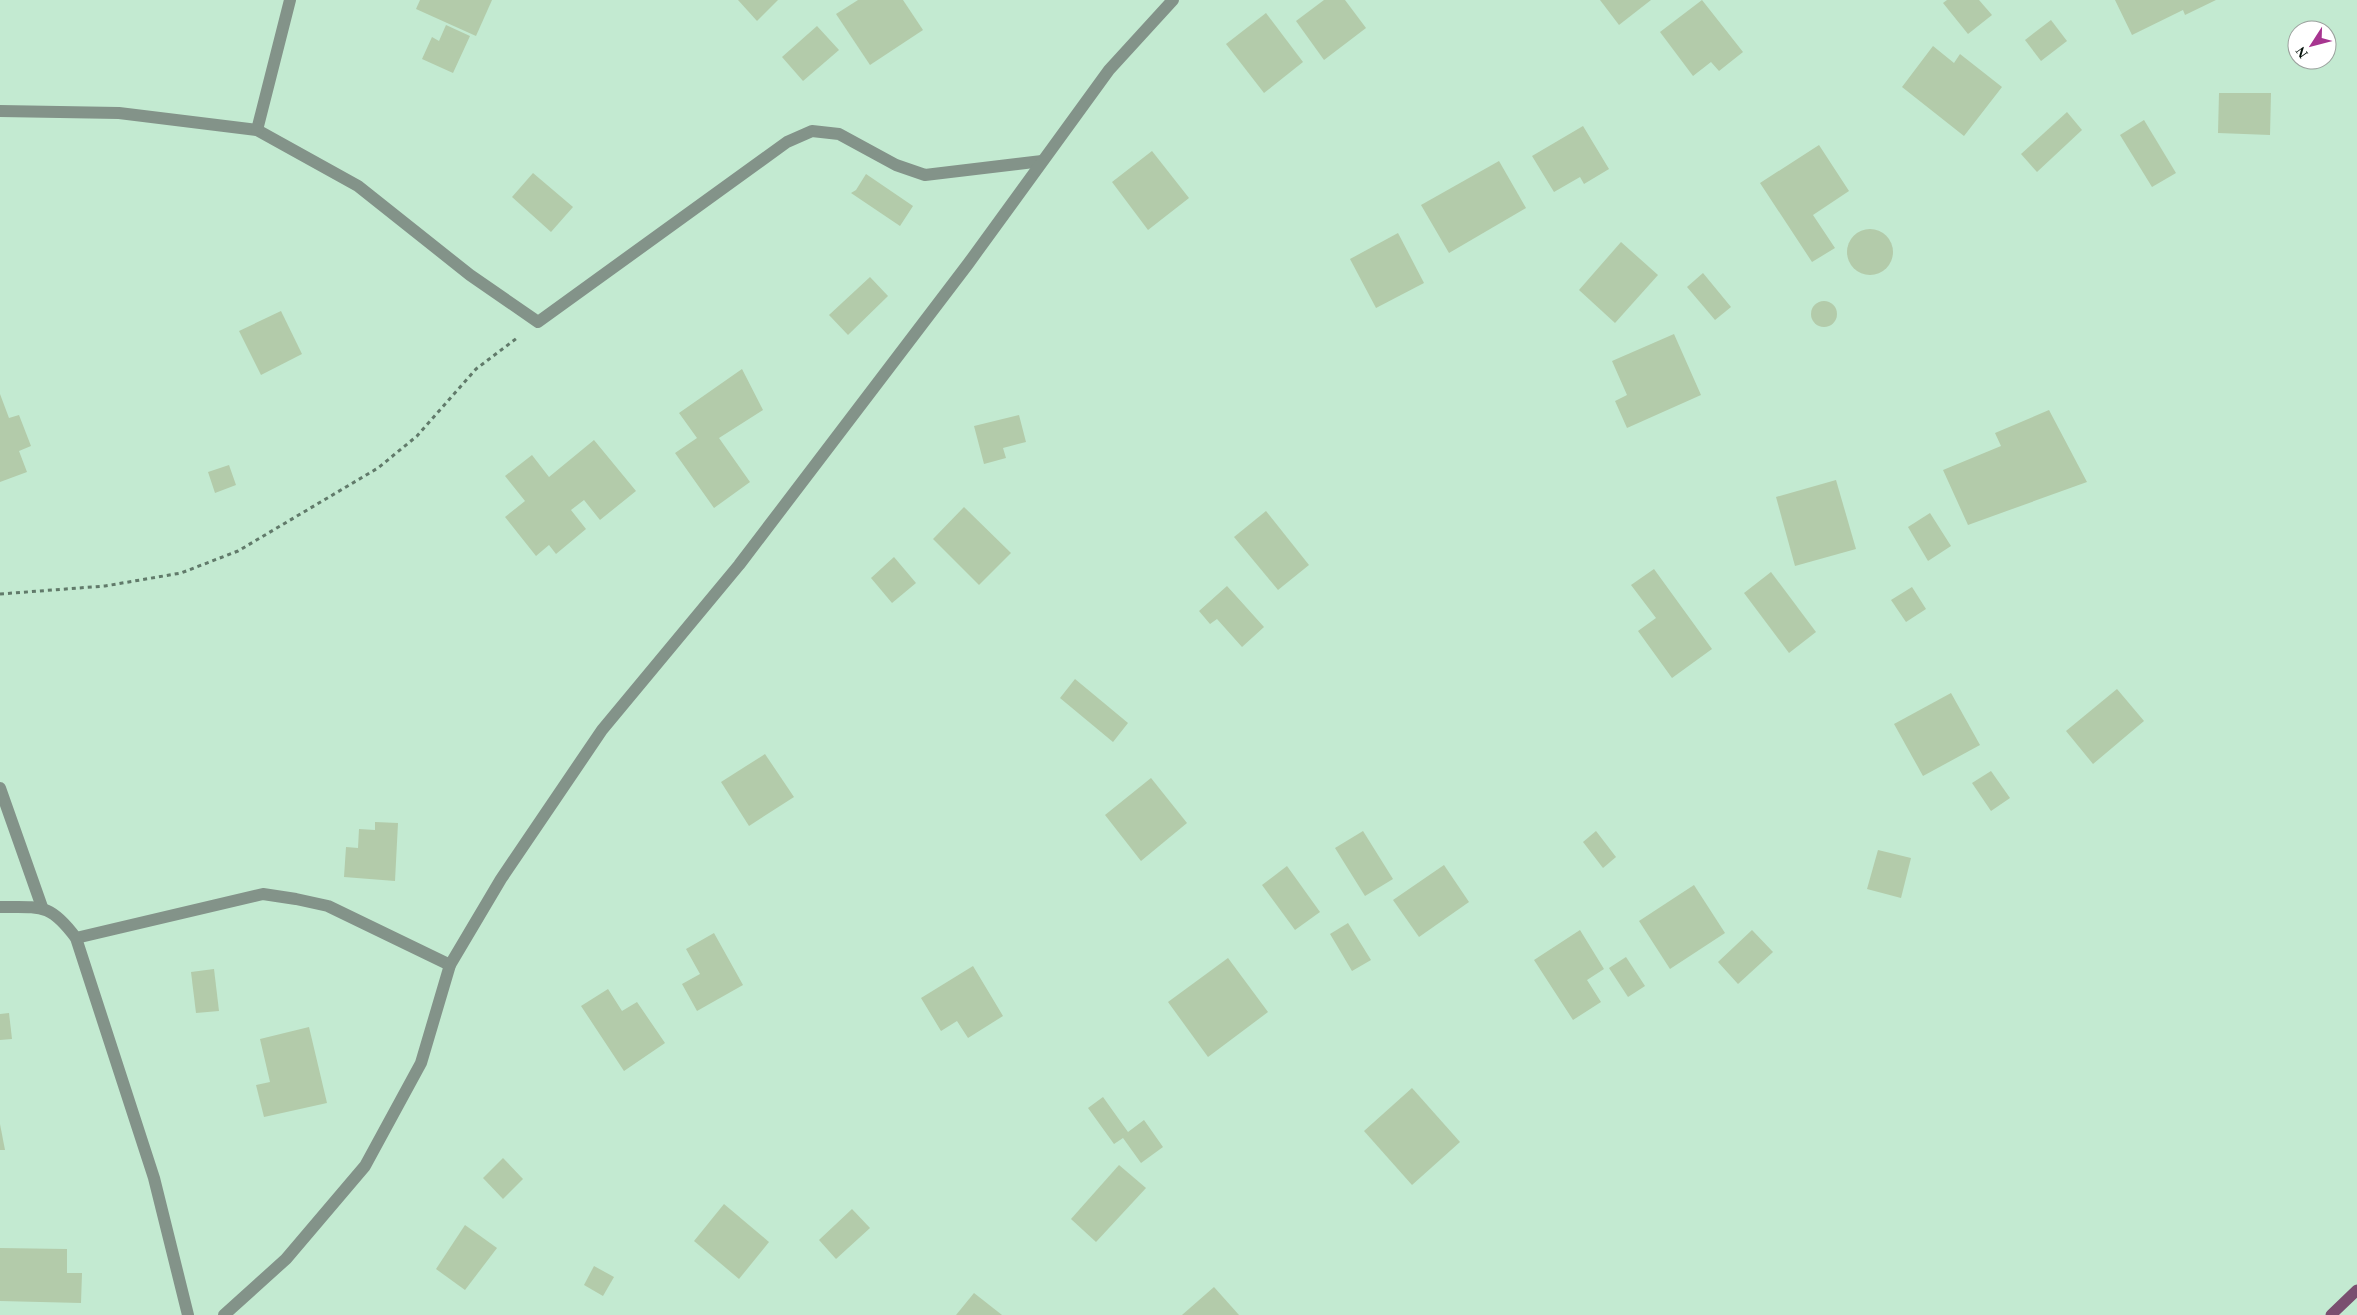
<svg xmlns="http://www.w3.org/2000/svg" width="2357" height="1315" font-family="Georgia,serif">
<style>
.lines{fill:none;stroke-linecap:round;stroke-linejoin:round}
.stream{stroke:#7a4f70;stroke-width:11}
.building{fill:#b3cbaa}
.path{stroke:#617a6a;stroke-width:3;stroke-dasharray:4 4;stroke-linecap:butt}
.minor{stroke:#839389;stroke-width:12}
.tertiary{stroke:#839389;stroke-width:12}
</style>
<rect width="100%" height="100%" fill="#c3ead1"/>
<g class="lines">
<polyline class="stream" points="2331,1315 2357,1290"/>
</g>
<g class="building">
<polygon points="420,0 492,0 476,36 416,9"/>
<polygon points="738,0 778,0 757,21"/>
<polygon points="858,0 903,0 923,30 870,65 836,14"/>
<polygon points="1324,0 1345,0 1366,28 1324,60 1296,21"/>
<polygon points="1600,0 1651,0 1619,25"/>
<polygon points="1702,0 1743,52 1719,71 1711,62 1693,76 1660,32"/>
<polygon points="1947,0 1979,0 1992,15 1968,34 1943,3"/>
<polygon points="2115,0 2216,0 2185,15 2183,10 2132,35"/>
<polygon points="1266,13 1303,62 1264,93 1226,44"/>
<polygon points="2051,20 2067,41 2041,61 2025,40"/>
<polygon points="446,25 470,36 453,73 422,59 432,37 439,41"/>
<polygon points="817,26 839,50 803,81 782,57"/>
<polygon points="1933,46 1954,63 1960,54 2002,87 1964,136 1902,87"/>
<polygon points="2219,93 2271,93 2270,135 2218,133"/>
<polygon points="2067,112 2082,130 2037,172 2021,154"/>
<polygon points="2144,120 2176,173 2152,187 2120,135"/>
<polygon points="1583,126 1609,169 1584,184 1580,177 1554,192 1532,156"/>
<polygon points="1819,145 1849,191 1813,215 1835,248 1812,262 1760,183"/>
<polygon points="1152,151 1189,198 1148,230 1112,182"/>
<polygon points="1499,161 1526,208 1449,253 1421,205"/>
<polygon points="533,173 573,207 551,232 512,197"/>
<polygon points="866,174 913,206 900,226 851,193 856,190"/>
<circle cx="1870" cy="252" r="23"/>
<polygon points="1398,233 1424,283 1376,308 1350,259"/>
<polygon points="1621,242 1658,275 1615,323 1579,290"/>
<polygon points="1703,273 1731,307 1715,320 1687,287"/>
<polygon points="870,277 888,296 848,335 829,315"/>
<circle cx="1824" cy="314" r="13"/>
<polygon points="281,311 302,354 261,375 239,331"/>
<polygon points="1674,334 1701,395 1627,428 1615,401 1627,395 1612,361"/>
<polygon points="742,369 763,410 719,438 750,482 714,508 675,453 697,438 679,413"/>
<polygon points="0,394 9,418 19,415 31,446 19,451 27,472 0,482"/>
<polygon points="2049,410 2087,482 1968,525 1943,470 2001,446 1995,433"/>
<polygon points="1019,415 1026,442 1003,448 1006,458 984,464 974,426"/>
<polygon points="594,440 636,491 600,520 584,500 571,510 586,529 556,554 549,545 536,556 505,517 525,501 505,476 532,455 549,477"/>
<polygon points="229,465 236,485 215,493 208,472"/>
<polygon points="1836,480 1856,549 1795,566 1776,497"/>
<polygon points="964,507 1011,553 979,585 933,539"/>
<polygon points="1266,511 1309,565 1278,590 1234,537"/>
<polygon points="1930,513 1951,546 1928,561 1908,527"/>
<polygon points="894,557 916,583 892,603 871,578"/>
<polygon points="1654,569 1712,649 1672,678 1638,631 1656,618 1631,585"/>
<polygon points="1771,572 1816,632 1789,653 1744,593"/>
<polygon points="1227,586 1264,627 1242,647 1217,619 1210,624 1199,611"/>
<polygon points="1912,587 1926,609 1906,622 1891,600"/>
<polygon points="1075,679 1128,723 1113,742 1060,698"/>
<polygon points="2117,689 2144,721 2093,764 2066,731"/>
<polygon points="1951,693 1980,745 1923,776 1894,724"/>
<polygon points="765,754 794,797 749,826 721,782"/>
<polygon points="1991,771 2010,798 1991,811 1972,783"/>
<polygon points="1151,778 1187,823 1141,861 1105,815"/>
<polygon points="375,822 398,823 395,881 344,877 346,847 358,848 359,829 375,830"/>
<polygon points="1363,831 1393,879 1365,896 1335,848"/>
<polygon points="1596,831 1616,857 1603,868 1583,842"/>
<polygon points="1878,850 1911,858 1901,898 1867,889"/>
<polygon points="1444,865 1469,902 1419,937 1393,900"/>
<polygon points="1287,866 1320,912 1295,930 1262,885"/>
<polygon points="1694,885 1725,933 1670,969 1639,921"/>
<polygon points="1348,923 1371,960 1352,971 1330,934"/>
<polygon points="1580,930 1604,969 1587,980 1601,1002 1573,1020 1534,960"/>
<polygon points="1752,930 1773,952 1738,984 1718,962"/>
<polygon points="714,933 743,985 697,1011 682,984 700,974 686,949"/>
<polygon points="1626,957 1645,986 1628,997 1609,968"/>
<polygon points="1228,958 1268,1012 1208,1057 1168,1002"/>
<polygon points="973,966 1003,1016 968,1038 957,1021 941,1031 921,998"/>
<polygon points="214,969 219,1011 196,1013 191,972"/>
<polygon points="608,989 622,1011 637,1002 665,1043 624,1071 581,1006"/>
<polygon points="9,1013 12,1039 0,1040 0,1014"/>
<polygon points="309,1027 327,1103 264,1117 256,1085 270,1082 260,1039"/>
<polygon points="1412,1088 1460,1142 1412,1185 1364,1131"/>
<polygon points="1103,1097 1128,1132 1144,1120 1163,1147 1141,1163 1123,1138 1114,1144 1088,1108"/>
<polygon points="0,1124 5,1150 0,1150"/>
<polygon points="503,1158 523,1179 503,1199 483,1178"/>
<polygon points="1119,1165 1146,1188 1096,1242 1071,1219"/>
<polygon points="724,1204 769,1242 739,1279 694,1241"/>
<polygon points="852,1209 870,1228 836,1259 819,1240"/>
<polygon points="465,1225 497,1248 465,1290 436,1269"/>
<polygon points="0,1248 67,1249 67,1273 82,1273 81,1303 0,1301"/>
<polygon points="594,1266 614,1277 603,1296 584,1285"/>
<polygon points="1214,1287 1239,1315 1182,1315"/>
<polygon points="974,1293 1002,1315 956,1315"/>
</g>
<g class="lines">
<polyline class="path" points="0,594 105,586 181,573 238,551 378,468 417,436 476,369 517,338"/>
<g class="minor">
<polyline points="0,111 119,113 257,130 358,186 470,275 538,322 787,142 812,131 839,134 896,165 925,175 1042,161"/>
<polyline points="257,130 290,0"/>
<polyline points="0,788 42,907"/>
<polyline points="76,938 263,894 296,899 328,906 450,965"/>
<polyline points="224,1315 286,1259 365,1166 421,1063 450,965 501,879 602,730 739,565 968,264 1109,70 1173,0"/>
</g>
<path class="tertiary" d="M0,907c41,0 50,-4 76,31l78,240 34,137"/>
</g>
<g transform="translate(2312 45) rotate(234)"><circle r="24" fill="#ffffff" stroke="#9ba09d"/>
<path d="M0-4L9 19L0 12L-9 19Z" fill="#a73590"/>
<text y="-8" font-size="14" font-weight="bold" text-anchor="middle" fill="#041109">N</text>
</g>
</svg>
